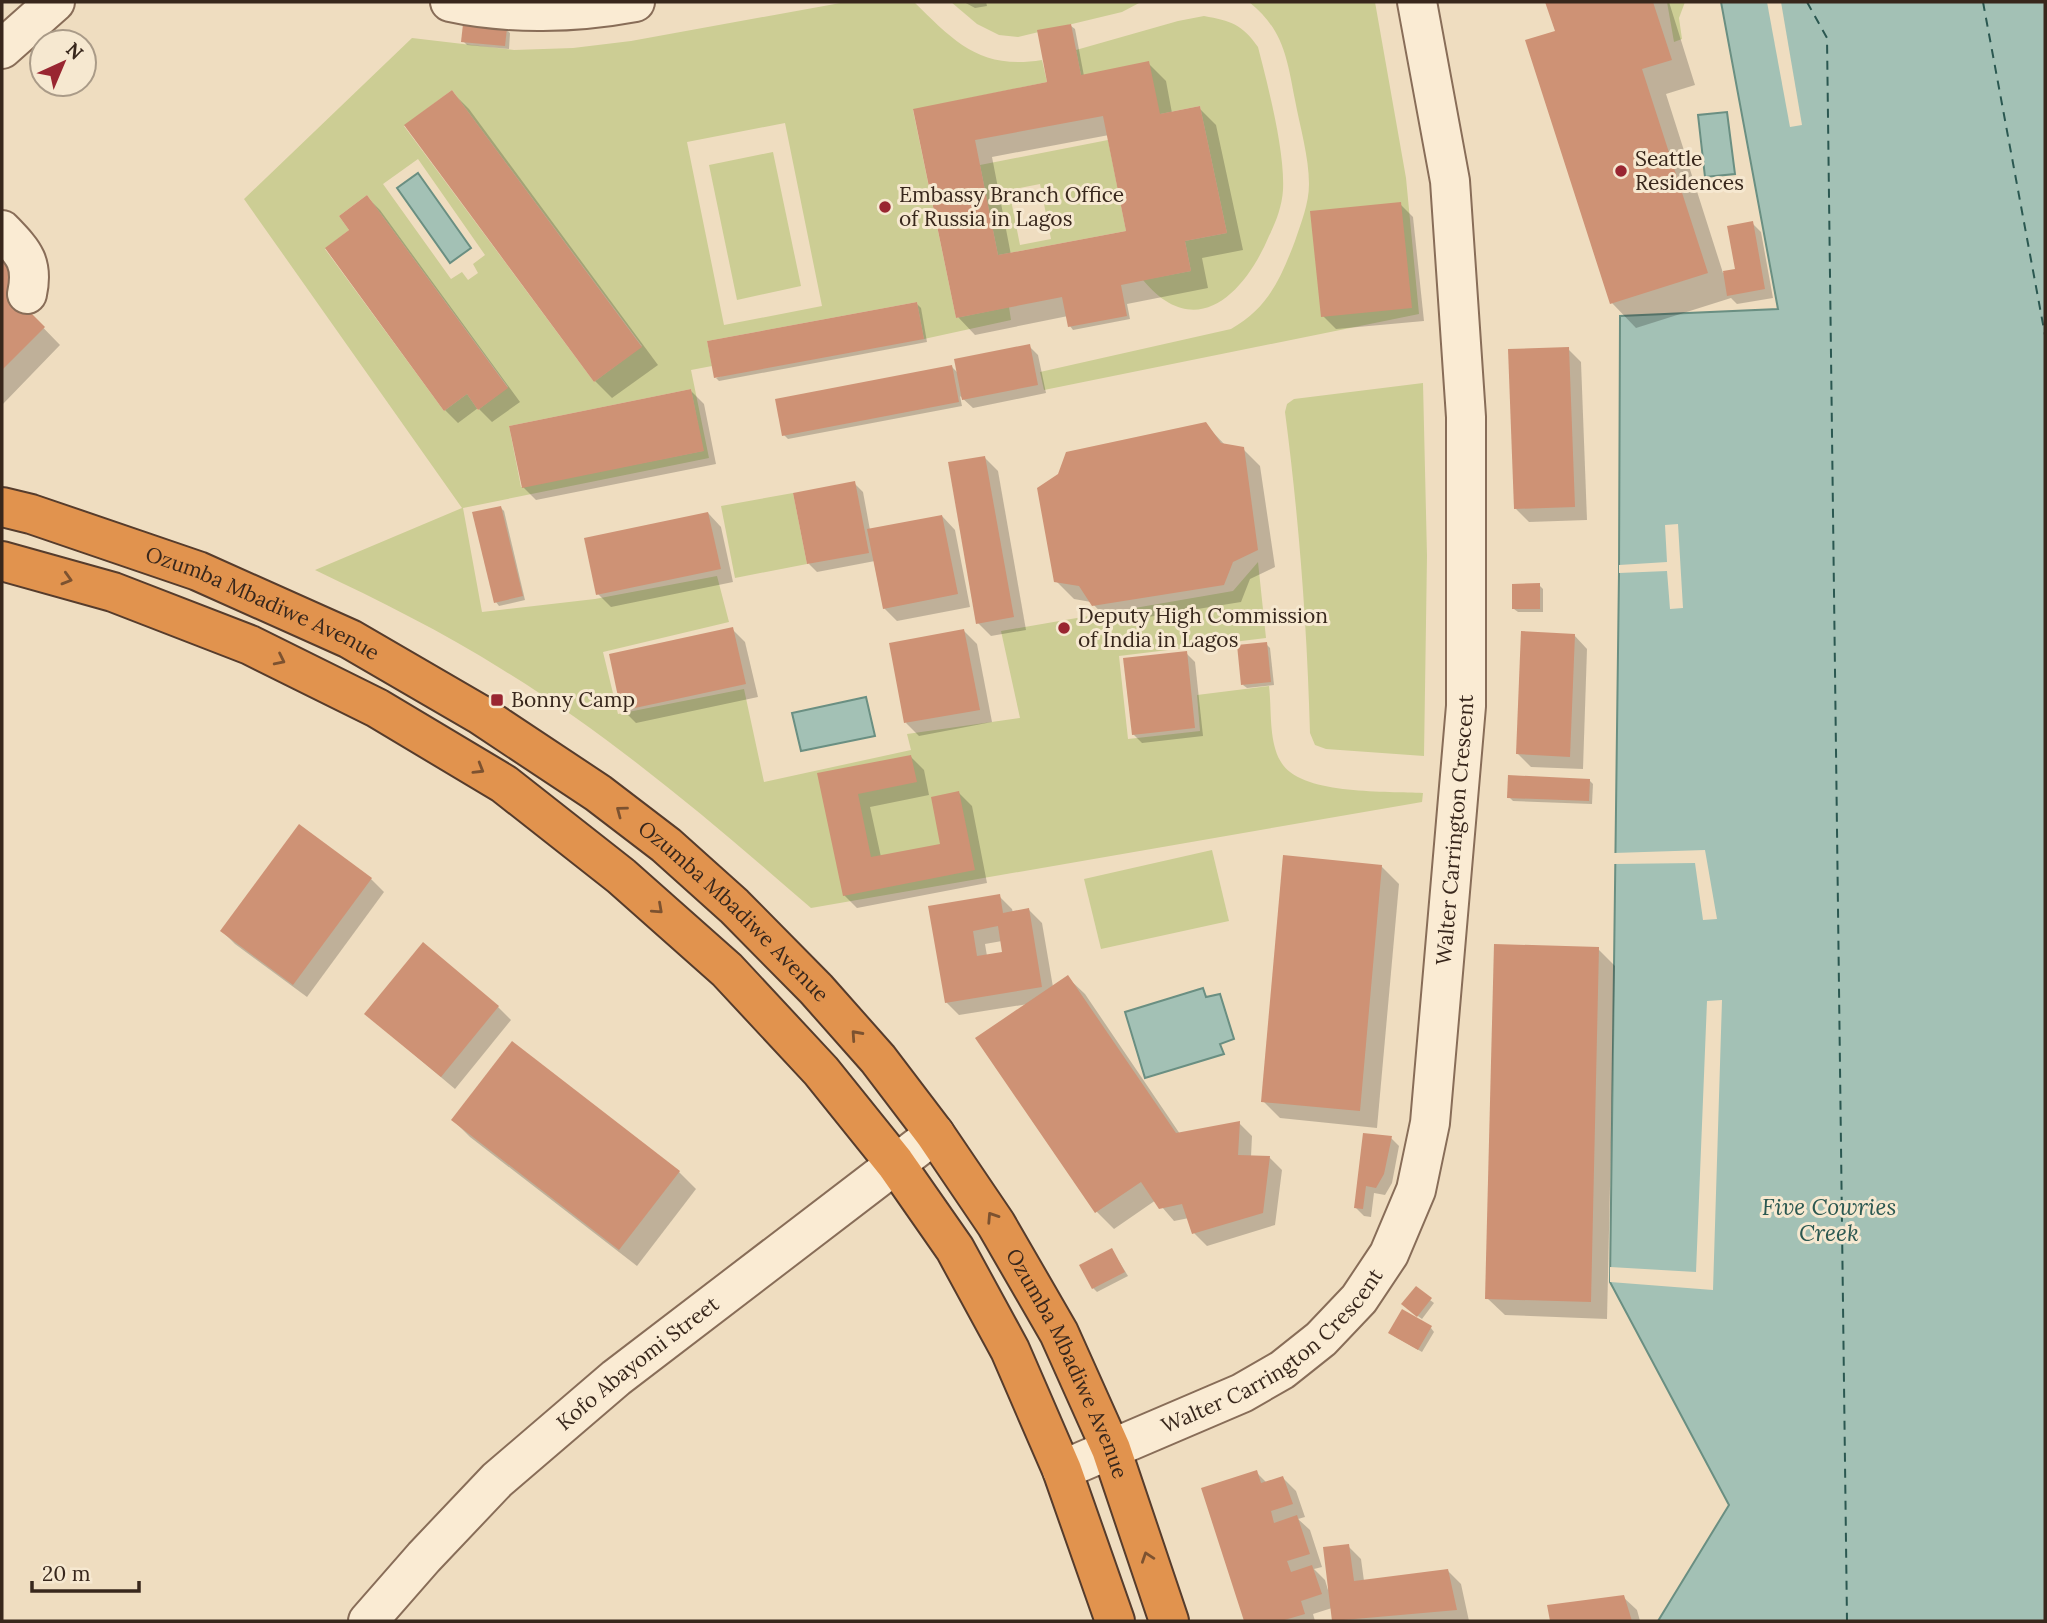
<svg xmlns="http://www.w3.org/2000/svg" width="2047" height="1623" font-family="Lora,serif">
<style>
.green{fill:#cccd94;fill-rule:evenodd}
.water{fill:#a3c1b5;stroke:#6a8f82;stroke-width:2}
.pier{fill:#efddc0}
.shadow{fill:#0003;fill-rule:evenodd}
.lines{fill:none;stroke-linecap:round;stroke-linejoin:round}
.ferry{stroke:#2b5851;stroke-width:2;stroke-dasharray:9 7;stroke-linecap:butt}
.building{fill:#ce9275;fill-rule:evenodd}
.minor-casing{stroke:#886d58;stroke-width:42}
.highway-casing{stroke:#563c2c;stroke-width:42}
.minor{stroke:#faebd3;stroke-width:38}
.highway{stroke:#e1934e;stroke-width:38}
.oneway{stroke:#7c5230}
.poi-dot{fill:#992631;stroke:#f6e8d0;stroke-width:2.5}
.labels{text-anchor:middle;stroke-width:6;stroke-linejoin:round;paint-order:stroke}
.poi-label{font-size:21px;fill:#38271c;stroke:#f6e8d0;text-anchor:start}
.street-label{font-size:21px;fill:#38271c;stroke:#f6e8d0}
.water-label{font-size:23px;font-style:italic;fill:#2b5851;stroke:#f6e8d0}
</style>
<rect width="100%" height="100%" fill="#efddc0"/>
<g class="green">
<path d="M846,2h68c41,40 66,68 128,58l5,22 -134,28 43,208 53,-11 2,13 -87,19 -7,-37 -210,39 5,25 -21,4 18,88 -246,50 19,104 113,-13 122,-23 12,46 -126,30 15,62 126,-25 20,93 147,-32 -4,-16 113,-16 -19,-87 232,-40 25,-29 8,76 -147,18 9,83 72,-8 -3,-36 72,-9c3,24 -1,59 14,79 22,30 105,26 140,28l-1,9 -611,106c-98,-85 -197,-170 -308,-238 -60,-38 -123,-69 -188,-100l147,-62 -218,-309 168,-161 102,12 59,-2 58,-7zM452,90l190,256 -48,36 -190,-256zM785,123l37,183 -98,19 -37,-183zM418,159l67,96 -12,9 5,9 -10,7 -6,-8 -11,7 -68,-95zM367,195l141,192 -30,23 -11,-16 -23,17 -119,-162 24,-19 -10,-14zM691,389l12,62 -182,36 -12,-61z"/>
<polygon points="951,2 1141,2 1122,12 1018,37 999,35 977,24"/>
<path d="M1249,2h126l31,176 13,136 -375,76 -4,-18 191,-43c37,-21 49,-49 64,-88 6,-18 14,-37 14,-57 0,-27 -9,-57 -14,-84 -8,-41 -11,-70 -46,-98z"/>
<polygon points="1667,2 1685,2 1679,18 1682,39 1674,42"/>
<path d="M1204,16c27,5 38,8 54,31 10,39 27,104 25,143 -1,16 -7,32 -14,46 -24,57 -73,108 -126,44l48,-9 -6,-30 42,-8 -27,-127 -40,8 -79,-39 -5,-25 102,-29z"/>
<path d="M1108,140l18,91 -128,24 -18,-90zM1040,184l11,55 -31,6 -11,-55z"/>
<polygon points="773,152 801,286 737,300 709,165"/>
<path d="M1423,383l4,173 -3,200 -98,-7 -11,-4 -5,-12c-3,-108 -11,-214 -25,-321l2,-8 7,-5z"/>
<polygon points="793,493 807,564 735,578 721,506"/>
<polygon points="1212,850 1229,921 1101,949 1084,879"/>
</g>
<g class="water">
<polygon points="1721,2 2045,2 2045,1621 1658,1621 1729,1505 1610,1282 1619,573 1620,316 1778,309"/>
<polygon points="1727,112 1735,174 1705,177 1698,115"/>
<polygon points="418,173 471,248 450,263 397,188"/>
<polygon points="866,697 875,736 801,751 792,713"/>
<polygon points="1203,988 1206,997 1220,994 1234,1039 1220,1044 1224,1054 1145,1078 1125,1012"/>
</g>
<g class="pier">
<polygon points="1767,2 1781,2 1802,125 1790,127"/>
<polygon points="1678,524 1683,608 1670,609 1667,571 1619,573 1619,565 1667,562 1665,525"/>
<polygon points="1705,850 1717,919 1703,920 1695,863 1614,864 1614,853"/>
<polygon points="1722,1000 1713,1290 1610,1282 1610,1267 1696,1272 1707,1001"/>
</g>
<g class="shadow">
<polygon points="964,2 986,2 987,6 975,8"/>
<polygon points="1547,2 1669,2 1695,85 1666,94 1723,273 1737,271 1752,223 1761,232 1773,298 1737,304 1731,298 1636,328 1612,303 1557,32"/>
<path d="M1071,26l4,3 9,47 64,-13 18,18 6,32 27,-5 17,17 27,125 -41,8 6,30 -81,16 3,15 -57,11 -3,-4 -2,-10 -93,19 -17,-18 -43,-206 136,-28zM1109,135l19,98 -117,22 -19,-98z"/>
<polygon points="506,30 510,33 509,49 467,45 463,41"/>
<polygon points="452,92 469,109 658,365 612,398 595,381"/>
<polygon points="367,197 380,210 520,402 492,422 478,408 458,423 445,410 352,231"/>
<polygon points="1400,204 1413,217 1424,321 1336,329 1323,316"/>
<polygon points="2,262 38,297 26,310 60,345 2,405"/>
<polygon points="917,304 921,308 927,342 719,381 716,378"/>
<polygon points="1029,346 1038,355 1046,393 973,408 960,396 962,406 788,439 784,435 952,367 959,374"/>
<polygon points="1568,349 1581,362 1587,520 1529,522 1516,509"/>
<polygon points="691,391 704,404 716,464 536,500 523,487"/>
<polygon points="1205,424 1226,446 1243,449 1260,466 1275,567 1250,579 1241,602 1111,623 1091,602 1074,599 1056,581"/>
<polygon points="985,458 998,471 1026,630 991,636 978,623"/>
<polygon points="854,483 863,492 870,530 942,516 955,530 970,607 897,621 884,608 875,561 817,572 809,564"/>
<polygon points="500,507 504,511 525,600 499,606 496,602"/>
<polygon points="708,513 721,527 733,582 611,607 598,594"/>
<polygon points="1539,585 1543,589 1543,612 1518,612 1514,609"/>
<polygon points="732,629 745,642 758,697 636,723 623,710"/>
<polygon points="964,631 977,644 992,722 919,736 906,723"/>
<polygon points="1574,635 1587,649 1583,769 1531,767 1518,754"/>
<polygon points="1266,644 1270,648 1274,685 1247,688 1243,685"/>
<polygon points="1186,653 1195,662 1203,736 1142,743 1133,734"/>
<polygon points="911,757 924,770 929,795 870,807 881,857 942,845 959,793 972,806 987,883 857,908 844,895 819,775"/>
<polygon points="1589,780 1593,784 1592,804 1513,801 1509,797"/>
<polygon points="300,826 371,879 384,892 307,997 235,944 222,931"/>
<polygon points="1381,866 1399,884 1377,1128 1280,1118 1263,1101"/>
<path d="M999,896l13,13 1,4 16,-3 13,13 11,64 14,-10 18,17 95,140 59,-11 13,13 -1,21h18l13,13 -7,55 -68,21 -13,-13 -5,-15 -15,3 -18,-21 -42,29 -17,-17 -69,-208 -69,11 -13,-13 -16,-95zM1002,941l2,12 -17,3 -2,-12z"/>
<polygon points="1598,949 1615,966 1607,1319 1505,1315 1487,1298"/>
<polygon points="498,1007 511,1020 455,1089 366,1014"/>
<polygon points="453,1120 679,1172 696,1189 637,1266 470,1137"/>
<polygon points="1364,1135 1391,1138 1399,1146 1392,1183 1385,1195 1374,1193 1371,1217 1364,1216 1356,1208"/>
<polygon points="1112,1250 1128,1276 1097,1292 1093,1288"/>
<polygon points="1430,1300 1434,1303 1422,1319 1407,1308"/>
<polygon points="1431,1328 1434,1332 1422,1352 1394,1336"/>
<polygon points="1256,1472 1267,1483 1283,1478 1296,1491 1305,1517 1298,1519 1310,1530 1322,1567 1314,1569 1325,1580 1328,1590 1348,1546 1361,1559 1364,1581 1448,1571 1461,1584 1469,1621 1334,1621 1332,1608 1313,1614 1315,1621 1246,1621 1203,1489"/>
<polygon points="1623,1597 1637,1610 1640,1621 1551,1621 1549,1606"/>
</g>
<g class="lines">
<g class="ferry">
<polyline points="1807,2 1827,38 1847,1621"/>
<polyline points="1983,2 2045,335"/>
</g>
</g>
<g class="building">
<polygon points="1545,2 1653,2 1672,60 1642,69 1708,273 1610,304 1525,40 1555,31"/>
<polygon points="463,24 507,28 505,46 461,42"/>
<path d="M1071,24l10,51 68,-14 11,53 40,-8 27,127 -42,8 6,30 -70,14 6,31 -59,11 -6,-30 -106,21 -43,-209 134,-27 -10,-52zM1103,116l23,115 -128,24 -23,-115z"/>
<polygon points="452,90 642,347 594,382 404,125"/>
<polygon points="367,195 508,388 478,410 467,394 444,411 325,248 349,230 339,216"/>
<polygon points="1401,202 1412,308 1321,317 1310,211"/>
<polygon points="1753,221 1765,289 1727,296 1723,271 1735,269 1727,226"/>
<polygon points="2,259 22,279 10,292 45,327 2,370"/>
<polygon points="917,302 924,339 714,378 707,341"/>
<polygon points="1030,344 1038,385 962,400 954,359"/>
<polygon points="1569,347 1575,507 1514,509 1508,349"/>
<polygon points="952,365 959,402 782,436 775,399"/>
<polygon points="691,389 704,451 522,488 509,426"/>
<polygon points="1206,422 1221,443 1244,447 1258,550 1233,562 1224,585 1092,606 1079,586 1054,582 1037,488 1058,474 1066,452"/>
<polygon points="985,456 1014,617 976,624 948,462"/>
<polygon points="855,481 869,553 807,564 793,493"/>
<polygon points="501,506 523,596 494,603 472,512"/>
<polygon points="708,512 721,569 596,595 584,538"/>
<polygon points="942,515 958,594 883,609 867,529"/>
<polygon points="1540,583 1540,609 1512,609 1512,584"/>
<polygon points="733,627 746,684 621,711 609,654"/>
<polygon points="964,629 980,710 904,723 889,643"/>
<polygon points="1521,631 1575,634 1570,757 1516,754"/>
<polygon points="1267,642 1271,682 1241,685 1237,645"/>
<polygon points="1187,651 1195,728 1132,735 1123,658"/>
<polygon points="911,755 917,782 858,794 871,857 940,844 931,797 959,791 975,870 843,896 817,773"/>
<polygon points="1508,775 1590,779 1589,801 1507,798"/>
<polygon points="299,824 372,878 293,985 220,931"/>
<polygon points="1283,855 1382,865 1360,1111 1261,1102"/>
<path d="M1000,894l3,19 26,-5 13,79 -97,16 -17,-97zM998,926l4,26 -25,4 -4,-25z"/>
<polygon points="423,942 499,1006 441,1077 364,1014"/>
<polygon points="1494,944 1599,947 1591,1302 1485,1299"/>
<polygon points="1068,975 1176,1133 1240,1121 1238,1155 1270,1156 1263,1213 1192,1234 1182,1204 1159,1209 1141,1182 1095,1213 975,1038"/>
<polygon points="512,1041 680,1171 619,1250 451,1120"/>
<polygon points="1363,1133 1392,1136 1384,1174 1376,1188 1366,1186 1363,1209 1354,1208"/>
<polygon points="1112,1248 1125,1272 1092,1289 1079,1265"/>
<polygon points="1416,1286 1432,1298 1417,1317 1401,1304"/>
<polygon points="1402,1309 1432,1326 1418,1350 1388,1333"/>
<polygon points="1257,1470 1261,1483 1283,1476 1293,1504 1271,1511 1274,1523 1297,1515 1310,1554 1287,1561 1291,1572 1312,1565 1322,1594 1301,1601 1305,1614 1281,1621 1244,1621 1201,1488"/>
<polygon points="1349,1544 1354,1581 1448,1569 1457,1610 1332,1621 1323,1547"/>
<polygon points="1624,1595 1632,1621 1550,1621 1547,1605"/>
</g>
<g class="lines">
<g class="minor-casing">
<g id="minor">
<path d="M450,2c59,13 126,11 185,0"/>
<polyline points="2,49 55,2"/>
<path d="M2,230c21,22 32,32 25,64"/>
<path id="s1" d="M1062,1470l180,-77 40,-23 39,-31 38,-40 30,-45 27,-64 14,-67 36,-417v-289l-16,-236 -33,-179"/>
<path id="s2" d="M368,1621l56,-64 73,-77 119,-102 319,-244"/>
</g>
</g>
<g class="highway-casing">
<g id="highway">
<path id="s3" d="M2,507l29,7 167,57 152,68 129,75 119,79 68,52 68,61 82,83 62,70 57,75 61,90 63,109 52,116 58,172"/>
<polyline points="2,561 113,592 250,645 377,708 504,784 621,876 727,970 821,1071 895,1163 955,1249 1010,1350 1062,1470 1115,1621"/>
</g>
</g>
<use href="#minor" class="minor"/>
<use href="#highway" class="highway"/>
</g>
<defs><path id="oneway-chevron" d="M-2-3.5L2.5 0L-2 3.5" fill="none" stroke-width="1.6" stroke-linecap="round" stroke-linejoin="round" transform="scale(1.75)"/></defs>
<g class="oneway">
<use href="#oneway-chevron" transform="translate(67 579) rotate(16)"/>
<use href="#oneway-chevron" transform="translate(280 660) rotate(26)"/>
<use href="#oneway-chevron" transform="translate(479 769) rotate(31)"/>
<use href="#oneway-chevron" transform="translate(621 811) rotate(-143)"/>
<use href="#oneway-chevron" transform="translate(658 909) rotate(42)"/>
<use href="#oneway-chevron" transform="translate(856 1035) rotate(-132)"/>
<use href="#oneway-chevron" transform="translate(992 1217) rotate(-123)"/>
<use href="#oneway-chevron" transform="translate(1147 1557) rotate(-109)"/>
</g>
<g class="poi-dot">
<circle cx="1621" cy="171" r="7"/>
<circle cx="885" cy="207" r="7"/>
<circle cx="1064" cy="628" r="7"/>
<rect x="490" y="693" width="14" height="14" rx="3.5"/>
</g>
<g class="labels">
<g class="poi-label">
<text x="1635" y="166">Seattle<tspan x="1635" dy="24">Residences</tspan></text>
<text x="899" y="202">Embassy Branch Office<tspan x="899" dy="24">of Russia in Lagos</tspan></text>
<text x="1078" y="623">Deputy High Commission<tspan x="1078" dy="24">of India in Lagos</tspan></text>
<text x="511" y="707">Bonny Camp</text>
</g>
<g class="street-label">
<text dy="7" stroke="none"><textPath href="#s3" startOffset="278">Ozumba Mbadiwe Avenue</textPath></text>
<text dy="7" stroke="none"><textPath href="#s1" startOffset="833">Walter Carrington Crescent</textPath></text>
<text dy="7" stroke="none"><textPath href="#s3" startOffset="845">Ozumba Mbadiwe Avenue</textPath></text>
<text dy="7" stroke="none"><textPath href="#s1" startOffset="245">Walter Carrington Crescent</textPath></text>
<text dy="7" stroke="none"><textPath href="#s2" startOffset="374">Kofo Abayomi Street</textPath></text>
<text dy="7" stroke="none"><textPath href="#s3" startOffset="1412">Ozumba Mbadiwe Avenue</textPath></text>
</g>
<g class="water-label">
<text x="1829" y="1215">Five Cowries<tspan x="1829" dy="26">Creek</tspan></text>
</g>
</g>
<rect width="2047" height="1623" fill="none" stroke="#38271c" stroke-width="7"/>
<g transform="translate(63 63) rotate(44)"><circle r="33" fill="#f6e8d0" stroke="#aa9b88" stroke-width="2"/>
<path d="M0-5L12 26L0 18L-12 26Z" fill="#992631"/>
<text y="-10" font-size="19" font-weight="bold" text-anchor="middle" fill="#38271c">N</text>
</g>
<path d="M32 1581v10h107v-10" fill="none" stroke="#38271c" stroke-width="3.5"/>
<text x="42" y="1581" font-size="21" fill="#38271c" stroke="#f6e8d0" stroke-width="5" paint-order="stroke">20 m</text>
</svg>
